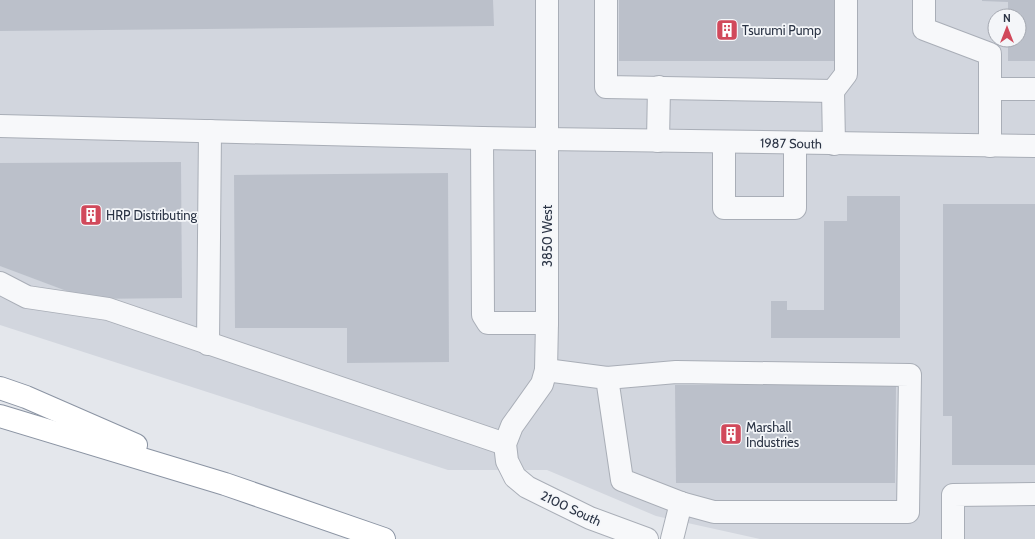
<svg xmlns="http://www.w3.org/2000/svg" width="1035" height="539" font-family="Cabin,sans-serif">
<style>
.built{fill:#d2d6de;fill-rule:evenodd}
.building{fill:#bbc0ca}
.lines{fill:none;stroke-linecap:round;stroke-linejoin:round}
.minor-casing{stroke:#a9aeb7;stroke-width:24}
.highway-casing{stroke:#8b94a3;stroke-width:24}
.minor{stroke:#f7f8fa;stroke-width:22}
.highway{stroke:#fff;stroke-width:22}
.labels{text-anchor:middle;stroke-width:3.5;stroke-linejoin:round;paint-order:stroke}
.poi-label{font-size:13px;fill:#2b3445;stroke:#f4f6f9;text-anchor:start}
.street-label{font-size:13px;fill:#2b3445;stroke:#f4f6f9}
</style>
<rect width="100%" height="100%" fill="#e4e7ec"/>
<path class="built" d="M0,0h1035v539h-275l-104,-23 -109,-46h-99l-448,-145zM995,16h24v24h-24z"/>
<g class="building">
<polygon points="0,0 493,0 494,26 0,31"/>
<rect x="619" y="0" width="217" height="61"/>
<polygon points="982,0 1035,0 1035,61 1008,61 1008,40 1019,40 1019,16 1008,16 1008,2 982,1"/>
<polygon points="181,162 182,298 88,299 0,266 0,163"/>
<polygon points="448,173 449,362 347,363 347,328 235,328 234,175"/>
<polygon points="847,196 900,196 900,338 771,338 771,301 787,301 787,310 824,310 824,221 847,221"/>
<polygon points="943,204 1035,204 1035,465 952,465 952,416 943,416"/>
<polygon points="675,385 896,385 895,483 676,483"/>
</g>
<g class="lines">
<g class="minor-casing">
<g id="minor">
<polyline points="547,0 547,323 546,370 542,384 512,426 505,444 507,461 515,477 527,487 590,518 647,539"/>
<polyline points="606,0 606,87 833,91 846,74 846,0"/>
<polyline points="924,0 924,29 990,54 990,146"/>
<polyline points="990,89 1035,89"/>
<polyline points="833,91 834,144"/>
<polyline points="0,126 482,138 1035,146"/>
<polyline points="482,138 483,315 488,323 547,323"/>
<polyline points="658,141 659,87"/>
<polyline points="724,142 724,208 795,208 795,143"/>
<polyline points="0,283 27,297 108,309 505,444"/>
<polyline points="208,344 210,131"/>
<polyline points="546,370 607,378 676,372 910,375 908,512 714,512 681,503 622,480 607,378"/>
<polyline points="672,539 681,503"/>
<polyline points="953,539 953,495 1035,494"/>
</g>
</g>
<g class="highway-casing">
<g id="highway">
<polyline points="0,388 26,397 136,445"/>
<polyline points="0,416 225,484 384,539"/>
</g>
</g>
<use href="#minor" class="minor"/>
<use href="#highway" class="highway"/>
</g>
<defs>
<g id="building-square" transform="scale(1.15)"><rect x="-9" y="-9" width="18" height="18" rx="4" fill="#d1495b" stroke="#f4f6f9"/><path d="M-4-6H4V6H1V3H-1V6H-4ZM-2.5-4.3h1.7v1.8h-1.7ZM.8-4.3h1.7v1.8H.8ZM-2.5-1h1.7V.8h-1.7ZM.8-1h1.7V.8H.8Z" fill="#fff"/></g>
</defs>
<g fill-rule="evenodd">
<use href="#building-square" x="727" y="30"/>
<use href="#building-square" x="91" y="215"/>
<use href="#building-square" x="731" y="434"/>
</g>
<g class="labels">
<g class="poi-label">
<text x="742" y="35">Tsurumi Pump</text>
<text x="106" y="220">HRP Distributing</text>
<text x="746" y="432">Marshall<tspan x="746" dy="15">Industries</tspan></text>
</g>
<g class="street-label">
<text transform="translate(791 143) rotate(1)" y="5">1987 South</text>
<text transform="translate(547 236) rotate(-90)" y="5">3850 West</text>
<text transform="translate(571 508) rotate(25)" y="5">2100 South</text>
</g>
</g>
<g transform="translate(1007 28)"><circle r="19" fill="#f4f6f9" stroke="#a4a8b1"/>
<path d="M0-3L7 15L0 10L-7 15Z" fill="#d1495b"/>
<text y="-6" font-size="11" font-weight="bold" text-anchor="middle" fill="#2b3445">N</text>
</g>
</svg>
